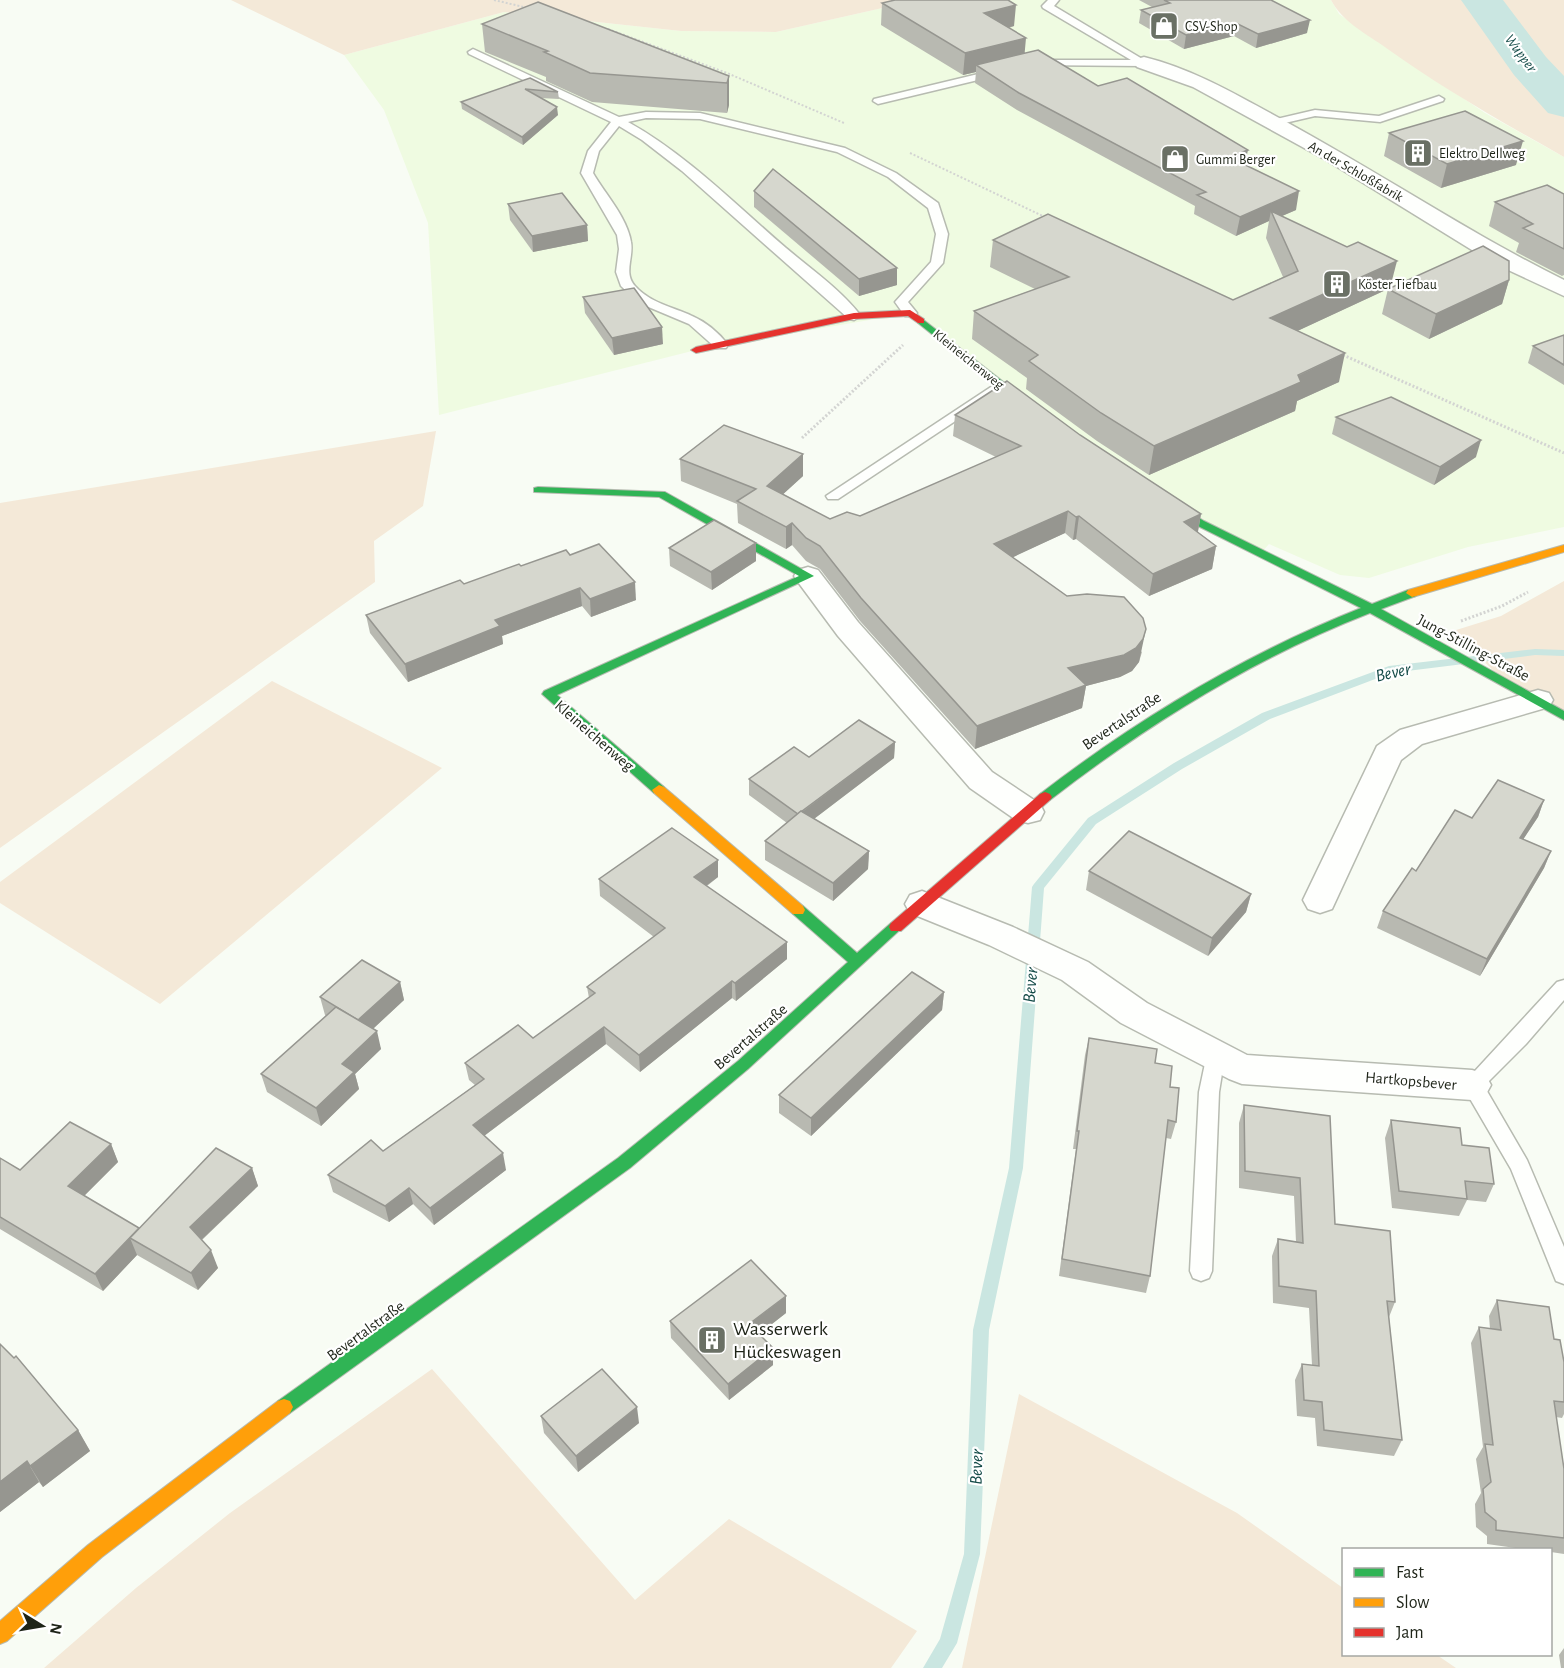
<svg xmlns="http://www.w3.org/2000/svg" width="1564" height="1668" font-family="'Alegreya Sans',sans-serif">
<style>
.built{fill:#effbe1}
.green{fill:#f4e9d8}
.lines{fill:none;stroke-linecap:round;stroke-linejoin:round}
.stream{fill:#cae6e1;fill-rule:evenodd}
.river{fill:#cae6e1;fill-rule:evenodd}
.lane-casing{stroke:#b7bbb1;stroke-width:3}
.street-casing{stroke:#b7bbb1;stroke-width:3}
.fast-casing{stroke:#b7bbb1;stroke-width:2}
.slow-casing{stroke:#b7bbb1;stroke-width:2}
.jam-casing{stroke:#b7bbb1;stroke-width:2}
.path-far1{stroke:#d3d4d2;stroke-width:2;stroke-dasharray:2 2;stroke-linecap:butt}
.path{stroke:#d3d4d2;stroke-width:3;stroke-dasharray:2 2;stroke-linecap:butt}
.lane{fill:#fefffd;fill-rule:evenodd}
.street{fill:#fefffd;fill-rule:evenodd}
.fast{fill:#30b455;fill-rule:evenodd}
.slow{fill:#ff9f0a;fill-rule:evenodd}
.jam{fill:#e5322d;fill-rule:evenodd}
.wall{fill:#b8b9b1}
.shaded-wall{fill:#969690}
.building{fill:#d6d7ce;stroke:#969690;stroke-width:1.5}
.labels{text-anchor:middle;stroke-width:4.5;stroke-linejoin:round;paint-order:stroke}
.far-poi-label{font-size:14px;fill:#1e2418;stroke:#fff;text-anchor:start}
.far-street-label{font-size:14px;fill:#1e2418;stroke:#fff}
.far-water-label{font-size:15px;font-style:italic;fill:#144b48;stroke:#fff}
.street-label{font-size:16px;fill:#1e2418;stroke:#fff}
.water-label{font-size:18px;font-style:italic;fill:#144b48;stroke:#fff}
.near-poi-label{font-size:20px;fill:#1e2418;stroke:#fff;text-anchor:start}
</style>
<rect width="100%" height="100%" fill="#f8fcf4"/>
<polygon class="built" points="918,0 1331,0 1339,14 1485,113 1564,157 1564,527 1468,547 1369,578 1340,575 1269,544 1260,554 1200,523 910,313 696,350 439,415 428,223 384,110 344,55 504,12 681,31 776,32"/>
<g class="green">
<polygon points="231,0 918,0 776,32 681,31 504,12 344,55"/>
<path d="M1331,0h233v157c-62,-35 -124,-70 -182,-112 -19,-13 -40,-24 -51,-45z"/>
<polygon points="436,431 423,506 374,541 375,582 0,848 0,503"/>
<polygon points="1564,581 1564,716 1505,682 1453,631 1501,616"/>
<polygon points="272,681 442,768 160,1004 0,903 0,882"/>
<polygon points="432,1369 635,1600 729,1519 917,1631 891,1668 44,1668 136,1588 230,1513"/>
<polygon points="1019,1394 1237,1513 1343,1588 1344,1654 1437,1655 1456,1668 962,1668"/>
</g>
<g class="lines">
<polygon class="stream" points="1535,649 1564,650 1564,656 1535,655 1391,673 1270,719 1182,769 1096,824 1044,888 1023,1168 989,1330 980,1554 957,1643 942,1668 923,1668 940,1639 964,1554 973,1330 1009,1168 1032,887 1034,884 1088,818 1174,763 1262,713 1389,666"/>
<polygon class="river" points="1461,0 1503,0 1546,57 1564,76 1564,117 1548,113 1514,75"/>
<g class="lane-casing">
<g id="lane">
<polygon points="1048,0 1059,0 1054,6 1149,63 1144,66 1030,65 1029,63 1034,60 1131,60 1043,8 1042,6"/>
<path d="M473,49l146,68 27,-5 54,1 145,35 51,25 42,30 10,31 -5,29 -35,39 9,11 -2,3h-10l-10,-14 36,-40 5,-28 -8,-26 -40,-31 -51,-25 -137,-33 -54,-1 -18,4c58,32 108,83 158,126 25,21 55,42 75,68l-7,4 -5,-1 -167,-148 -40,-31 -23,-14 -20,25 -6,22c12,21 34,44 38,69 3,15 -8,31 4,44 15,17 38,21 57,30 14,6 27,17 36,29l-2,3h-10l-27,-24 -50,-21 -18,-17 -5,-14 3,-23 -2,-14 -36,-62 7,-22 23,-29 -142,-68 -1,-2z"/>
<polygon points="999,69 1003,70 1003,74 878,104 873,101 874,99"/>
<polygon points="1439,96 1444,99 1443,101 1380,122 1315,116 1272,126 1266,123 1268,121 1315,110 1379,116"/>
<polygon points="1000,381 1007,385 1005,388 838,499 828,499 826,496"/>
<polygon points="1564,980 1564,1000 1526,1044 1484,1086 1527,1160 1564,1247 1564,1284 1556,1281 1511,1169 1462,1085 1557,982"/>
<polygon points="1215,1047 1222,1049 1225,1055 1219,1092 1212,1271 1209,1278 1201,1281 1193,1278 1190,1271 1199,1092 1208,1049"/>
</g>
</g>
<g class="street-casing">
<g id="street">
<path d="M1144,57c49,12 93,38 137,62 96,52 186,113 283,161v16l-71,-33 -167,-103 -133,-73 -56,-20 -3,-4 3,-4z"/>
<polygon points="808,567 818,570 858,622 992,772 1040,804 1044,812 1040,820 1028,823 1016,820 970,788 838,636 798,582 794,576 798,570"/>
<polygon points="1538,690 1549,693 1553,700 1549,707 1422,744 1401,760 1332,909 1320,913 1308,909 1303,900 1377,746 1400,730"/>
<polygon points="922,891 1013,927 1088,962 1147,1003 1247,1055 1472,1070 1485,1074 1491,1085 1485,1096 1472,1100 1242,1084 1229,1079 1121,1023 1062,980 989,945 910,913 905,904 910,895"/>
</g>
</g>
<g class="fast-casing">
<g id="fast">
<polygon points="921,318 1041,411 1041,415 1033,415 918,323 918,319"/>
<polygon points="538,487 665,492 814,576 557,695 664,787 666,790 664,793 654,793 542,694 544,691 799,576 659,497 534,492 534,488"/>
<path d="M1161,495l43,26 168,83 36,-14h8l2,3 -2,3 -35,13 183,102v9l-194,-107c-116,45 -222,111 -320,187h-10l-2,-3 2,-3c99,-76 205,-140 321,-186l-165,-83 -39,-25v-4z"/>
<polygon points="798,905 803,906 857,953 891,923 901,923 903,927 748,1069 630,1168 290,1413 284,1415 278,1413 275,1407 278,1401 618,1158 738,1061 848,962 793,914 791,910 793,906"/>
</g>
</g>
<g class="slow-casing">
<g id="slow">
<polygon points="1564,545 1564,552 1416,596 1412,597 1406,593 1408,590"/>
<polygon points="659,785 664,787 803,906 805,910 803,914 793,914 654,793 652,790"/>
<polygon points="284,1399 290,1401 293,1407 290,1413 102,1557 7,1641 0,1644 0,1621 88,1545 278,1401"/>
</g>
</g>
<g class="jam-casing">
<g id="jam">
<polygon points="910,310 924,319 924,323 918,323 908,316 854,319 696,353 691,350 696,347 854,313"/>
<polygon points="1045,792 1050,794 1052,797 1050,800 901,931 891,931 889,927 891,923 1040,794"/>
</g>
</g>
<g class="path-far1">
<polyline points="494,0 528,8"/>
<polyline points="608,29 727,73 844,123"/>
<polyline points="910,153 1047,218"/>
</g>
<g class="path">
<polyline points="1343,355 1564,453"/>
<polyline points="802,438 903,345"/>
<polyline points="1461,621 1502,606 1528,592"/>
</g>
<use href="#lane" class="lane"/>
<use href="#street" class="street"/>
<use href="#fast" class="fast"/>
<use href="#slow" class="slow"/>
<use href="#jam" class="jam"/>
</g>
<g class="wall">
<polygon points="1139,0 1271,0 1307,33 1256,48 1234,36 1184,49 1139,23 1141,10 1152,7"/>
<polygon points="882,3 1014,26 1009,28 1025,53 1098,86 1245,165 1296,210 1282,216 1390,288 1297,331 1339,382 1297,401 1295,411 1149,475 1097,441 1026,389 1027,378 972,339 974,311 1035,289 990,267 993,240 1233,300 1283,277 1266,238 1269,221 1236,236 1194,214 1195,206 1017,110 975,83 976,72 963,75 881,25"/>
<polygon points="482,24 729,76 729,105 727,113 592,102 546,81 546,77 485,52"/>
<polygon points="530,78 558,92 559,99 540,98 558,115 523,145 462,109 461,102"/>
<polygon points="1389,133 1516,165 1441,188 1384,156"/>
<polygon points="754,191 897,268 897,285 859,296 754,207"/>
<polygon points="1564,194 1564,275 1562,276 1516,252 1519,243 1489,226 1495,202"/>
<polygon points="508,204 587,225 588,241 533,252 510,220"/>
<polygon points="1509,280 1502,304 1429,339 1382,314 1388,289"/>
<polygon points="583,297 663,344 614,355 585,313"/>
<polygon points="1564,335 1564,385 1528,363 1533,346"/>
<polygon points="955,415 1080,435 1201,514 1198,532 1216,546 1212,569 1149,596 1076,539 1073,540 1065,533 1012,557 1142,652 1139,662 1132,671 1120,677 1086,686 1082,708 975,749 860,621 820,569 806,561 792,545 786,549 738,523 737,504 681,481 680,459 803,476 783,494 830,519 860,516 996,457 953,436"/>
<polygon points="1336,417 1476,457 1434,485 1332,434"/>
<polygon points="756,543 756,561 712,590 670,566 669,548"/>
<polygon points="570,555 636,600 591,617 582,606 502,636 503,644 408,682 370,633 366,615 521,566"/>
<polygon points="895,742 894,758 814,819 869,851 868,869 833,901 765,860 765,841 787,823 749,795 749,779 809,757"/>
<polygon points="1544,800 1538,817 1523,839 1551,851 1544,868 1480,976 1377,928 1383,911 1416,871 1472,818"/>
<polygon points="718,860 718,877 707,886 787,942 787,959 736,1001 732,998 640,1072 606,1044 484,1136 506,1170 434,1225 413,1204 389,1222 333,1192 328,1175 383,1151 475,1085 469,1080 465,1063 533,1038 589,998 587,987 654,937 600,896 599,879"/>
<polygon points="1089,871 1251,894 1246,912 1208,956 1086,890"/>
<polygon points="400,982 404,1000 373,1029 381,1049 355,1074 359,1089 321,1126 267,1092 261,1074 326,1016 325,1015 320,997"/>
<polygon points="944,992 942,1010 811,1136 779,1113 779,1095"/>
<polygon points="1089,1038 1155,1063 1170,1087 1176,1122 1171,1139 1166,1138 1150,1276 1146,1293 1059,1276 1076,1149 1073,1149 1085,1055"/>
<polygon points="1244,1105 1395,1302 1389,1317 1402,1440 1394,1456 1317,1446 1315,1418 1297,1416 1295,1380 1302,1364 1312,1365 1309,1308 1273,1303 1272,1256 1278,1239 1296,1242 1294,1196 1239,1188 1239,1123"/>
<polygon points="1391,1120 1462,1145 1494,1184 1486,1202 1467,1200 1459,1216 1392,1208 1385,1138"/>
<polygon points="111,1144 118,1162 84,1196 139,1228 252,1168 258,1186 202,1240 218,1268 198,1290 137,1255 103,1291 0,1229 0,1158 20,1170"/>
<polygon points="1497,1300 1554,1339 1564,1362 1564,1414 1562,1418 1556,1417 1564,1469 1564,1554 1551,1552 1551,1550 1529,1550 1487,1544 1487,1536 1476,1527 1475,1504 1481,1493 1476,1459 1483,1447 1471,1343 1479,1327 1490,1329 1489,1316"/>
<polygon points="786,1313 759,1334 773,1348 773,1365 729,1400 671,1338 670,1321"/>
<polygon points="0,1344 78,1430 90,1451 43,1487 39,1482 0,1512"/>
<polygon points="541,1416 639,1423 578,1472 544,1433"/>
<polygon points="1564,1648 1564,1668 1561,1668 1559,1655"/>
</g>
<g class="shaded-wall">
<polygon points="1016,5 1014,26 982,34 984,13"/>
<polygon points="1310,20 1307,33 1256,48 1258,34"/>
<polygon points="1236,23 1234,36 1184,49 1186,35"/>
<polygon points="1026,38 1024,60 976,65 976,72 963,75 965,53"/>
<polygon points="729,76 729,105 727,113 727,83"/>
<polygon points="557,107 558,115 523,145 522,137"/>
<polygon points="1523,141 1516,165 1441,188 1447,164"/>
<polygon points="1248,150 1244,168 1229,157"/>
<polygon points="1299,191 1296,210 1275,219 1271,211 1269,221 1236,236 1240,217"/>
<polygon points="587,225 588,241 533,252 532,236"/>
<polygon points="1397,261 1390,288 1265,346 1270,318"/>
<polygon points="897,268 897,285 859,296 859,279"/>
<polygon points="1509,280 1502,304 1429,339 1436,314"/>
<polygon points="662,327 663,344 614,355 612,338"/>
<polygon points="1345,353 1339,382 1297,401 1295,411 1149,475 1154,446"/>
<polygon points="1481,440 1476,457 1434,485 1440,467"/>
<polygon points="803,454 803,476 768,508 767,486"/>
<polygon points="1068,511 1065,533 992,567 994,544"/>
<polygon points="1201,514 1197,536 1184,522"/>
<polygon points="1079,516 1076,539 1073,540 1076,517"/>
<polygon points="792,523 792,545 786,549 786,527"/>
<polygon points="756,543 756,561 712,590 711,572"/>
<polygon points="1216,546 1212,569 1149,596 1153,574"/>
<polygon points="635,582 636,600 591,617 590,599"/>
<polygon points="580,588 582,606 502,636 503,644 408,682 405,664 495,620"/>
<polygon points="1146,629 1139,662 1132,671 1120,677 1086,686 1082,708 975,749 977,726 1068,668"/>
<polygon points="895,742 894,758 798,831 798,815"/>
<polygon points="1544,800 1538,817 1513,855 1520,838"/>
<polygon points="869,851 868,869 833,901 833,883"/>
<polygon points="1551,851 1544,868 1480,976 1487,959"/>
<polygon points="718,860 718,877 695,894 694,877"/>
<polygon points="1251,894 1246,912 1208,956 1212,938"/>
<polygon points="787,942 787,959 736,1001 735,983"/>
<polygon points="732,981 732,998 640,1072 639,1055"/>
<polygon points="400,982 404,1000 363,1038 358,1020"/>
<polygon points="944,992 942,1010 811,1136 811,1118"/>
<polygon points="604,1027 606,1044 476,1142 473,1125"/>
<polygon points="377,1031 381,1049 355,1074 359,1089 321,1126 316,1108 342,1064"/>
<polygon points="111,1144 118,1162 76,1204 68,1186"/>
<polygon points="503,1153 506,1170 434,1225 430,1208"/>
<polygon points="252,1168 258,1186 197,1244 190,1227"/>
<polygon points="409,1188 413,1204 389,1222 385,1206"/>
<polygon points="139,1228 130,1238 137,1255 103,1291 95,1274"/>
<polygon points="211,1250 218,1268 198,1290 191,1273"/>
<polygon points="786,1296 786,1313 750,1341 749,1324"/>
<polygon points="773,1348 773,1365 729,1400 728,1384"/>
<polygon points="637,1407 639,1423 578,1472 576,1456"/>
<polygon points="78,1430 90,1451 43,1487 30,1466"/>
<polygon points="27,1461 39,1482 0,1512 0,1482"/>
</g>
<g class="building">
<polygon points="895,0 1008,0 1016,5 984,13 1026,38 965,53 882,3"/>
<polygon points="1164,0 1271,0 1310,20 1258,34 1236,23 1186,35 1141,10 1170,3"/>
<polygon points="538,2 729,76 727,83 590,73 544,52 548,51 482,24"/>
<polygon points="1038,50 1098,86 1127,78 1248,150 1229,157 1299,191 1240,217 1197,195 1206,192 1019,93 976,65"/>
<polygon points="530,78 558,92 525,89 557,107 522,137 461,102"/>
<polygon points="1465,111 1523,141 1447,164 1389,133"/>
<polygon points="773,169 897,268 859,279 754,191"/>
<polygon points="1547,185 1564,194 1564,249 1523,228 1533,224 1495,202"/>
<polygon points="562,193 587,225 532,236 508,204"/>
<polygon points="1271,211 1347,247 1358,242 1397,261 1270,318 1345,353 1298,375 1301,382 1154,446 1101,413 1029,361 1038,355 974,311 1069,277 993,240 1048,214 1233,300 1298,271"/>
<polygon points="1483,246 1509,261 1509,280 1436,314 1388,289"/>
<polygon points="634,288 662,327 612,338 583,297"/>
<polygon points="1564,335 1564,365 1533,346"/>
<polygon points="1007,381 1080,435 1201,514 1184,522 1216,546 1153,574 1079,516 1076,517 1068,511 994,544 1067,596 1087,594 1124,597 1143,618 1146,629 1143,639 1136,648 1124,655 1068,668 1086,685 977,726 861,598 820,546 806,538 792,523 786,527 737,501 756,489 680,459 724,425 803,454 767,486 830,519 847,512 860,516 1021,446 955,415"/>
<polygon points="1391,397 1481,440 1440,467 1336,417"/>
<polygon points="714,520 756,543 711,572 669,548"/>
<polygon points="599,544 635,582 590,599 580,588 495,620 500,626 405,664 366,615 460,580 464,584 519,564 521,566 566,550 570,555"/>
<polygon points="859,720 895,742 798,814 749,779 794,747 809,757"/>
<polygon points="1498,780 1544,800 1520,838 1551,851 1487,959 1383,911 1412,868 1416,871 1455,810 1472,818"/>
<polygon points="801,811 869,851 833,883 765,841"/>
<polygon points="672,828 718,860 694,877 787,942 735,983 732,981 639,1055 604,1027 473,1125 503,1153 430,1208 409,1188 385,1206 328,1175 371,1140 383,1151 484,1079 465,1063 518,1025 533,1038 595,993 587,987 665,928 599,879"/>
<polygon points="1129,831 1251,894 1212,938 1089,871"/>
<polygon points="362,960 400,982 358,1020 320,997"/>
<polygon points="912,972 944,992 811,1118 779,1095"/>
<polygon points="336,1007 377,1031 342,1064 354,1072 316,1108 261,1074"/>
<polygon points="1089,1038 1157,1049 1155,1063 1172,1066 1170,1087 1179,1088 1176,1122 1168,1120 1150,1276 1062,1259 1079,1131 1077,1131"/>
<polygon points="1244,1105 1330,1116 1335,1224 1390,1231 1395,1302 1387,1301 1402,1440 1324,1430 1322,1402 1304,1400 1302,1364 1319,1366 1316,1291 1279,1286 1278,1239 1303,1243 1300,1178 1245,1171"/>
<polygon points="1391,1120 1460,1128 1462,1145 1489,1148 1494,1184 1465,1181 1467,1199 1399,1191"/>
<polygon points="70,1122 111,1144 68,1186 139,1228 95,1274 0,1217 0,1158 20,1170"/>
<polygon points="216,1148 252,1168 190,1227 211,1250 191,1273 130,1238"/>
<polygon points="751,1260 786,1296 749,1324 773,1348 728,1384 670,1321"/>
<polygon points="1497,1300 1549,1307 1554,1339 1560,1340 1564,1362 1564,1402 1554,1401 1564,1469 1564,1538 1496,1530 1496,1521 1485,1512 1483,1489 1491,1482 1485,1444 1493,1445 1479,1327 1501,1330"/>
<polygon points="0,1344 14,1358 16,1356 78,1430 30,1466 27,1461 0,1482"/>
<polygon points="602,1369 637,1407 576,1456 541,1416"/>
</g>
<defs>
<g id="shop-square" transform="scale(1.5)"><rect x="-9" y="-9" width="18" height="18" rx="4" fill="#6a7065" stroke="#fff"/><path d="M-5-2.5h2.3a2.7 3.5 0 0 1 5.4 0H5L5.5 6h-11ZM-1.5-2.5h3a1.5 2.3 0 0 0-3 0Z" fill="#fff"/></g>
<g id="building-square" transform="scale(1.5)"><rect x="-9" y="-9" width="18" height="18" rx="4" fill="#6a7065" stroke="#fff"/><path d="M-4-6H4V6H1V3H-1V6H-4ZM-2.5-4.3h1.7v1.8h-1.7ZM.8-4.3h1.7v1.8H.8ZM-2.5-1h1.7V.8h-1.7ZM.8-1h1.7V.8H.8Z" fill="#fff"/></g>
</defs>
<g fill-rule="evenodd">
<use href="#shop-square" x="1164" y="26"/>
<use href="#building-square" x="1418" y="153"/>
<use href="#shop-square" x="1175" y="159"/>
<use href="#building-square" x="1337" y="284"/>
<use href="#building-square" x="712" y="1340"/>
</g>
<g class="labels">
<g class="far-poi-label">
<text x="1185" y="31">CSV-Shop</text>
<text x="1439" y="158">Elektro Dellweg</text>
<text x="1196" y="164">Gummi Berger</text>
<text x="1358" y="289">Köster Tiefbau</text>
</g>
<g class="far-street-label">
<text transform="translate(1356 171) rotate(30)" y="5">An der Schloßfabrik</text>
<text transform="translate(969 359) rotate(39)" y="5">Kleineichenweg</text>
</g>
<g class="far-water-label">
<text transform="translate(1521 53) rotate(53)" y="5">Wupper</text>
</g>
<g class="street-label">
<text transform="translate(1474 647) rotate(28)" y="6">Jung-Stilling-Straße</text>
<text transform="translate(1121 720) rotate(-34)" y="6">Bevertalstraße</text>
<text transform="translate(595 735) rotate(41)" y="6">Kleineichenweg</text>
<text transform="translate(750 1036) rotate(-41)" y="6">Bevertalstraße</text>
<text transform="translate(1411 1080) rotate(5)" y="6">Hartkopsbever</text>
<text transform="translate(365 1330) rotate(-36)" y="6">Bevertalstraße</text>
</g>
<g class="water-label">
<text transform="translate(1393 672) rotate(-13)" y="6">Bever</text>
<text transform="translate(1030 985) rotate(-85)" y="6">Bever</text>
<text transform="translate(976 1467) rotate(-88)" y="6">Bever</text>
</g>
<g class="near-poi-label">
<text x="733" y="1335">Wasserwerk<tspan x="733" dy="23">Hückeswagen</tspan></text>
</g>
</g>
<rect x="1342" y="1548" width="210" height="108" fill="#ffffff" stroke="#a5a7a3" stroke-width="1.5"/>
<rect x="1354" y="1568" width="30" height="9" fill="#30b455" stroke="#a5a7a3" stroke-width="1.5"/>
<text x="1396" y="1578" font-size="18" fill="#1e2418">Fast</text>
<rect x="1354" y="1598" width="30" height="9" fill="#ff9f0a" stroke="#a5a7a3" stroke-width="1.5"/>
<text x="1396" y="1608" font-size="18" fill="#1e2418">Slow</text>
<rect x="1354" y="1628" width="30" height="9" fill="#e5322d" stroke="#a5a7a3" stroke-width="1.5"/>
<text x="1396" y="1638" font-size="18" fill="#1e2418">Jam</text>
<g transform="translate(42 1626) rotate(101)" stroke="#ffffff" stroke-width="4.5" paint-order="stroke">
<path d="M0-4.5L10 22L0 15L-10 22Z" fill="#1e2418"/>
<text y="-9" font-size="16" font-weight="bold" text-anchor="middle" fill="#1e2418">N</text>
</g>
</svg>
